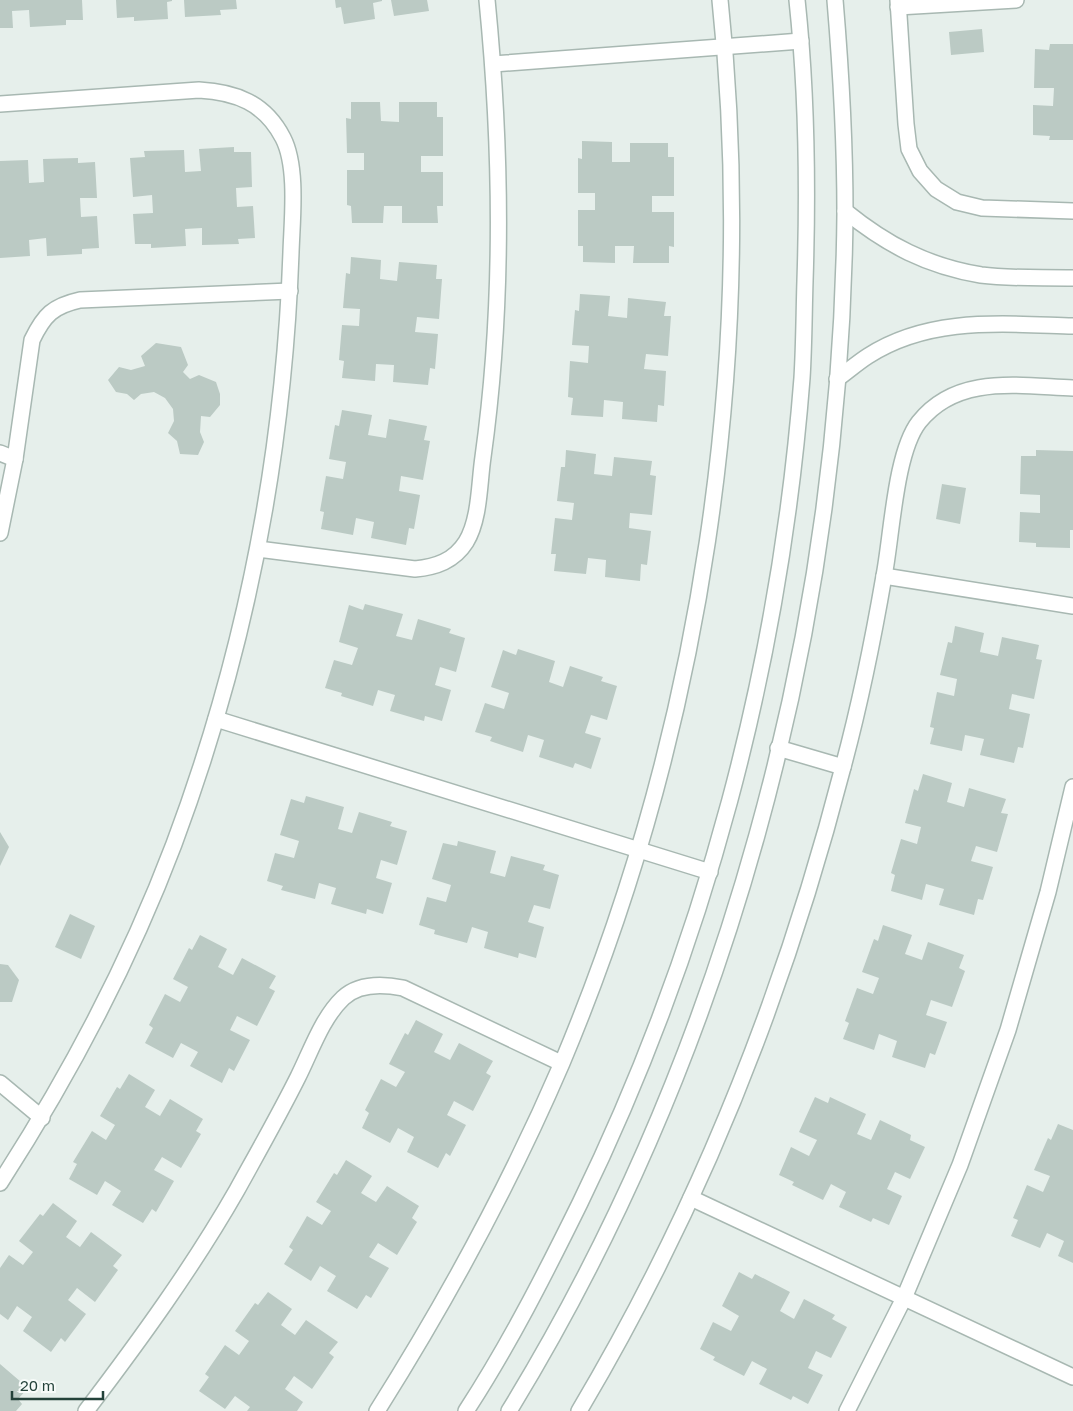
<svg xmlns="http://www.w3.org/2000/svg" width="1073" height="1411" font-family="'Golos Text',sans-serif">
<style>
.building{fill:#bbcac4}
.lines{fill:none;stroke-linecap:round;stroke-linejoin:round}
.minor-casing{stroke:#a8b8b2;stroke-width:18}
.tertiary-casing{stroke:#a8b8b2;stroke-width:18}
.minor{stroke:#fff;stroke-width:15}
.tertiary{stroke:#fff;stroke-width:15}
</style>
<rect width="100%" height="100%" fill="#e6efeb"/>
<g class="building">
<polygon points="0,0 82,0 83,20 66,20 66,25 30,27 29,10 12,11 13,28 0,28"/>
<polygon points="116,0 172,0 172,1 167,2 168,19 134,21 134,17 117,18"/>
<polygon points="184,0 236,0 237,9 220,10 221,15 185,17"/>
<polygon points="335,0 382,0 382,1 373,3 375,19 344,24 341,7 336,8"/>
<polygon points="391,0 427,0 429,11 394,16"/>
<polygon points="982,29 984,52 951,55 949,32"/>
<polygon points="1050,44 1073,44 1073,140 1049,140 1050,136 1033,135 1033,105 1053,106 1054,88 1034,88 1035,49 1049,50"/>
<polygon points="351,102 380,102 381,121 399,122 399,102 437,102 437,117 443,117 443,156 421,156 421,172 443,172 443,206 437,206 438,223 402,223 402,206 384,206 383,223 352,223 351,206 347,205 347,170 364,170 364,153 347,153 346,118 351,119"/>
<polygon points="582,141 612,142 612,162 630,162 630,143 668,143 668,157 674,157 674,196 652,196 652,212 674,212 674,247 669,246 669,263 633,263 634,246 615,246 615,263 583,262 583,246 578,246 578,210 595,210 595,193 578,193 578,158 582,159"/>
<polygon points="234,147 234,152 251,152 252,187 236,188 237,207 253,206 255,238 238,239 239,244 202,245 202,228 185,229 186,246 151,248 151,244 135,244 133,214 153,213 152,195 133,197 130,158 145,157 144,151 184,150 185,172 201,171 199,149"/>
<polygon points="78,158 78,163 95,162 97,198 80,198 81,217 97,216 99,248 82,249 82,254 47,256 46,238 29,240 30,256 0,258 0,161 28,160 29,183 44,182 43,159"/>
<polygon points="351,257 381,260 380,279 397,281 399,262 437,265 436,279 442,279 439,319 417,317 415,332 438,334 435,369 430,368 428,385 393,382 394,365 376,364 375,381 342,378 344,361 339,360 342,325 359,326 360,309 343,308 346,273 350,274"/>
<polygon points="580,294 610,296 608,316 627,318 628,298 666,302 664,316 671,316 668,356 646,354 644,369 666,371 664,406 658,405 657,422 622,419 623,402 604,400 603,417 571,415 573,398 568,397 570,361 588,363 589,346 572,345 575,310 579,311"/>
<polygon points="156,343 181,347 188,365 183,372 190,379 199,375 216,382 220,394 220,405 210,417 201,416 200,432 204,442 198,455 180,454 177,441 168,433 174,421 173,409 165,398 154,392 141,394 134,400 127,394 116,392 108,380 119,367 131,370 145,366 141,356"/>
<polygon points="342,410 372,415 368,435 386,438 389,419 427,426 424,440 430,441 423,480 401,476 399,491 420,495 414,529 409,528 406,545 371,538 374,522 356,518 353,535 321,529 324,512 320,511 326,476 343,479 346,462 329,459 335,425 339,426"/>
<polygon points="566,450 596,454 594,474 612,476 614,457 652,461 650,475 656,476 652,515 630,513 629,528 651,531 647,565 641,564 640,581 605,577 606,560 588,558 586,574 554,571 556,554 551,554 555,518 572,520 574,503 557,501 561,467 565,467"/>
<polygon points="1036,450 1073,451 1073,530 1070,530 1070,548 1036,547 1036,543 1019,542 1020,512 1040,513 1040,495 1020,494 1021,456 1036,456"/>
<polygon points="942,484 966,488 960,524 936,519"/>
<polygon points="365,604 403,614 396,636 412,640 418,619 451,629 449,633 465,638 456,672 440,667 435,685 451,690 442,721 425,716 424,721 390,711 395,695 378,690 373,706 341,696 342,693 325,688 334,660 352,665 358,648 339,642 349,605 363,610"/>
<polygon points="955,626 984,633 980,652 998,656 1002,637 1039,645 1036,659 1042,660 1034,699 1012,694 1009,709 1030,714 1023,748 1018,747 1014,763 980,755 984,739 965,735 962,751 930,744 934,728 930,727 937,692 954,696 957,679 940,675 948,642 952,643"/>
<polygon points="518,649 555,661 549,682 563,687 570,666 603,677 601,681 617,686 607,720 591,715 585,733 601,738 591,769 575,763 573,768 539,757 544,740 528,735 523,752 490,741 492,737 475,732 485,703 504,709 509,693 491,687 503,650 516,655"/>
<polygon points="923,774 952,783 947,802 964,807 969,788 1006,799 1001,813 1008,814 997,852 976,846 971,861 993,867 983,900 978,899 974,915 939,905 944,889 926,884 922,900 891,891 895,875 891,873 901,839 917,844 921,827 905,823 914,789 918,791"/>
<polygon points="306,796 344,807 338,829 352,833 359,812 392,822 390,826 407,831 397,865 381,860 376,878 392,883 383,914 367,909 366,914 331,904 336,888 319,883 315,899 281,890 283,886 267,881 275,853 294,858 299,841 280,835 291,799 304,803"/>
<polygon points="0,832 9,847 0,866"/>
<polygon points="458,841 496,851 490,873 505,877 511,856 545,865 543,870 559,875 550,909 534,905 528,922 544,927 536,958 519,953 518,958 484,948 488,932 472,927 467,943 434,934 435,930 419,925 427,897 446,902 451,885 432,879 443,843 457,846"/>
<polygon points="70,914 95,926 81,959 55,947"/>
<polygon points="883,925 912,935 905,954 922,960 928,942 964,955 959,968 965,971 952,1007 931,1000 926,1015 947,1022 935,1055 930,1053 925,1068 892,1057 897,1041 879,1034 874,1050 843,1039 849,1023 845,1021 857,988 873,994 879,978 862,972 874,939 878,941"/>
<polygon points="200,935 227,949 218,967 233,975 242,958 276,976 269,988 275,991 257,1026 237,1016 230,1030 250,1040 234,1071 229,1068 222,1083 190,1066 198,1052 181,1043 173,1058 145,1043 153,1028 149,1025 165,994 180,1002 188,987 173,979 189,948 192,950"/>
<polygon points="0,964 8,965 19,980 12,1002 0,1002"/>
<polygon points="416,1020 443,1034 434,1052 450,1060 459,1043 493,1061 486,1073 491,1076 473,1111 454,1101 447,1115 466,1125 450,1156 446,1153 438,1168 407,1152 414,1137 398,1128 390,1143 362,1128 369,1113 365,1110 381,1079 396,1087 405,1072 389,1064 405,1033 408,1035"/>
<polygon points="129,1074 155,1090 145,1107 160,1116 170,1099 203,1119 196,1131 201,1134 181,1168 162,1157 154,1170 174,1181 156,1212 152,1209 143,1223 112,1205 121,1191 105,1181 97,1195 69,1179 77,1164 73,1162 92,1131 106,1140 115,1125 100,1116 117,1087 120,1089"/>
<polygon points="815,1097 828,1103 830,1097 866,1114 857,1134 871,1140 880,1120 911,1135 910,1140 925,1147 910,1179 895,1172 887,1189 902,1196 889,1225 873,1218 871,1222 839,1207 846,1192 831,1184 823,1200 792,1185 794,1182 779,1175 791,1147 809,1156 817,1140 799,1132"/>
<polygon points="1058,1124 1073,1130 1073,1263 1058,1256 1064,1241 1047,1233 1040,1248 1011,1236 1018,1220 1013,1218 1027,1185 1043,1192 1050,1176 1034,1170 1048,1138 1051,1140"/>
<polygon points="346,1160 372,1176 361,1193 376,1202 387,1186 419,1206 412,1218 417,1222 397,1255 378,1243 369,1257 389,1268 371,1298 366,1295 357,1309 327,1291 336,1276 320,1266 311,1281 284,1264 293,1250 289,1247 307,1216 322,1225 331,1211 316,1202 334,1173 337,1175"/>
<polygon points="53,1203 77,1221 66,1237 80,1247 91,1232 122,1255 113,1266 118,1270 95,1302 77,1288 68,1300 86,1314 65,1342 61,1338 51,1352 23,1331 32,1317 17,1306 8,1320 0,1314 0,1268 9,1255 23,1265 33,1252 19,1241 40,1214 43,1216"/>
<polygon points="739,1272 752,1279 755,1274 790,1292 780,1311 794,1319 804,1299 835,1315 832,1319 847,1327 831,1358 816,1351 808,1368 823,1375 808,1404 793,1396 791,1400 759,1384 767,1369 752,1361 744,1376 713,1360 715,1357 700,1349 713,1322 731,1331 739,1316 722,1306"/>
<polygon points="268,1292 292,1309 281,1325 295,1335 306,1320 338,1342 329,1353 334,1357 312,1389 294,1376 285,1389 303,1402 297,1411 247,1411 250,1407 235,1396 225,1409 199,1391 209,1377 205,1374 225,1345 239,1355 249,1341 235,1331 255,1303 258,1305"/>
<polygon points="0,1364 28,1388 18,1399 22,1404 16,1411 0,1411"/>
</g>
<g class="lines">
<g class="minor-casing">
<g id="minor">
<polyline points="898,0 906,124 909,149 920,171 936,189 957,202 982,208 1073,211"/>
<polyline points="898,7 1016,0"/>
<polyline points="493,64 801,41"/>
<path d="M0,104l199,-14c37,2 66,13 84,48 15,29 9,82 8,114 -7,203 -46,402 -117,592 -45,119 -105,232 -174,339"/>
<polyline points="0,453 15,459"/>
<path d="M0,533l15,-74 17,-119c12,-25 21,-34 48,-40l210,-9"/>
<path d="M258,549l157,20c21,-2 39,-8 51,-27 14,-23 13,-58 17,-85 21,-151 19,-305 4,-457"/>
<polyline points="884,576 1073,606"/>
<polyline points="216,719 710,872"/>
<polyline points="0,1083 42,1118"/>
<polyline points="691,1198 1073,1377"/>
<path d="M86,1411c54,-71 107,-144 151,-221 21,-38 42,-75 61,-113 13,-26 24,-59 45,-79 16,-15 40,-14 60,-10l158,75"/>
<path d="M377,1411c70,-111 133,-227 185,-348 139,-331 196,-705 158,-1063"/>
<path d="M579,1411c119,-200 206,-419 264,-644 17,-63 30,-127 41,-191 8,-41 11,-123 35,-154 38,-48 100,-36 154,-34"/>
<polyline points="847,1411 904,1298 960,1165 1008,1030 1048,892 1073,787"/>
</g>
</g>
<g class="tertiary-casing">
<g id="tertiary">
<path d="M845,211c42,34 82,55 136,64 30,4 62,2 92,3"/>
<path d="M837,379c10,-7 20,-16 31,-23 62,-40 135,-32 205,-30"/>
<polyline points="778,748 843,767"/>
<path d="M466,1411c43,-66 79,-137 114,-208 125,-257 200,-540 222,-825 2,-32 2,-65 3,-97 3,-93 2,-188 -8,-281"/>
<path d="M509,1411c217,-355 332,-781 336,-1197 0,-71 -4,-143 -10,-214"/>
</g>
</g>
<use href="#minor" class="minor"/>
<use href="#tertiary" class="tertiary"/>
</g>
<path d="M12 1391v8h91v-8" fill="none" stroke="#24423a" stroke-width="2.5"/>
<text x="20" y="1391" font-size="15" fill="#24423a" stroke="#f7fbf9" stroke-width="4" paint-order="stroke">20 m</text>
</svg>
